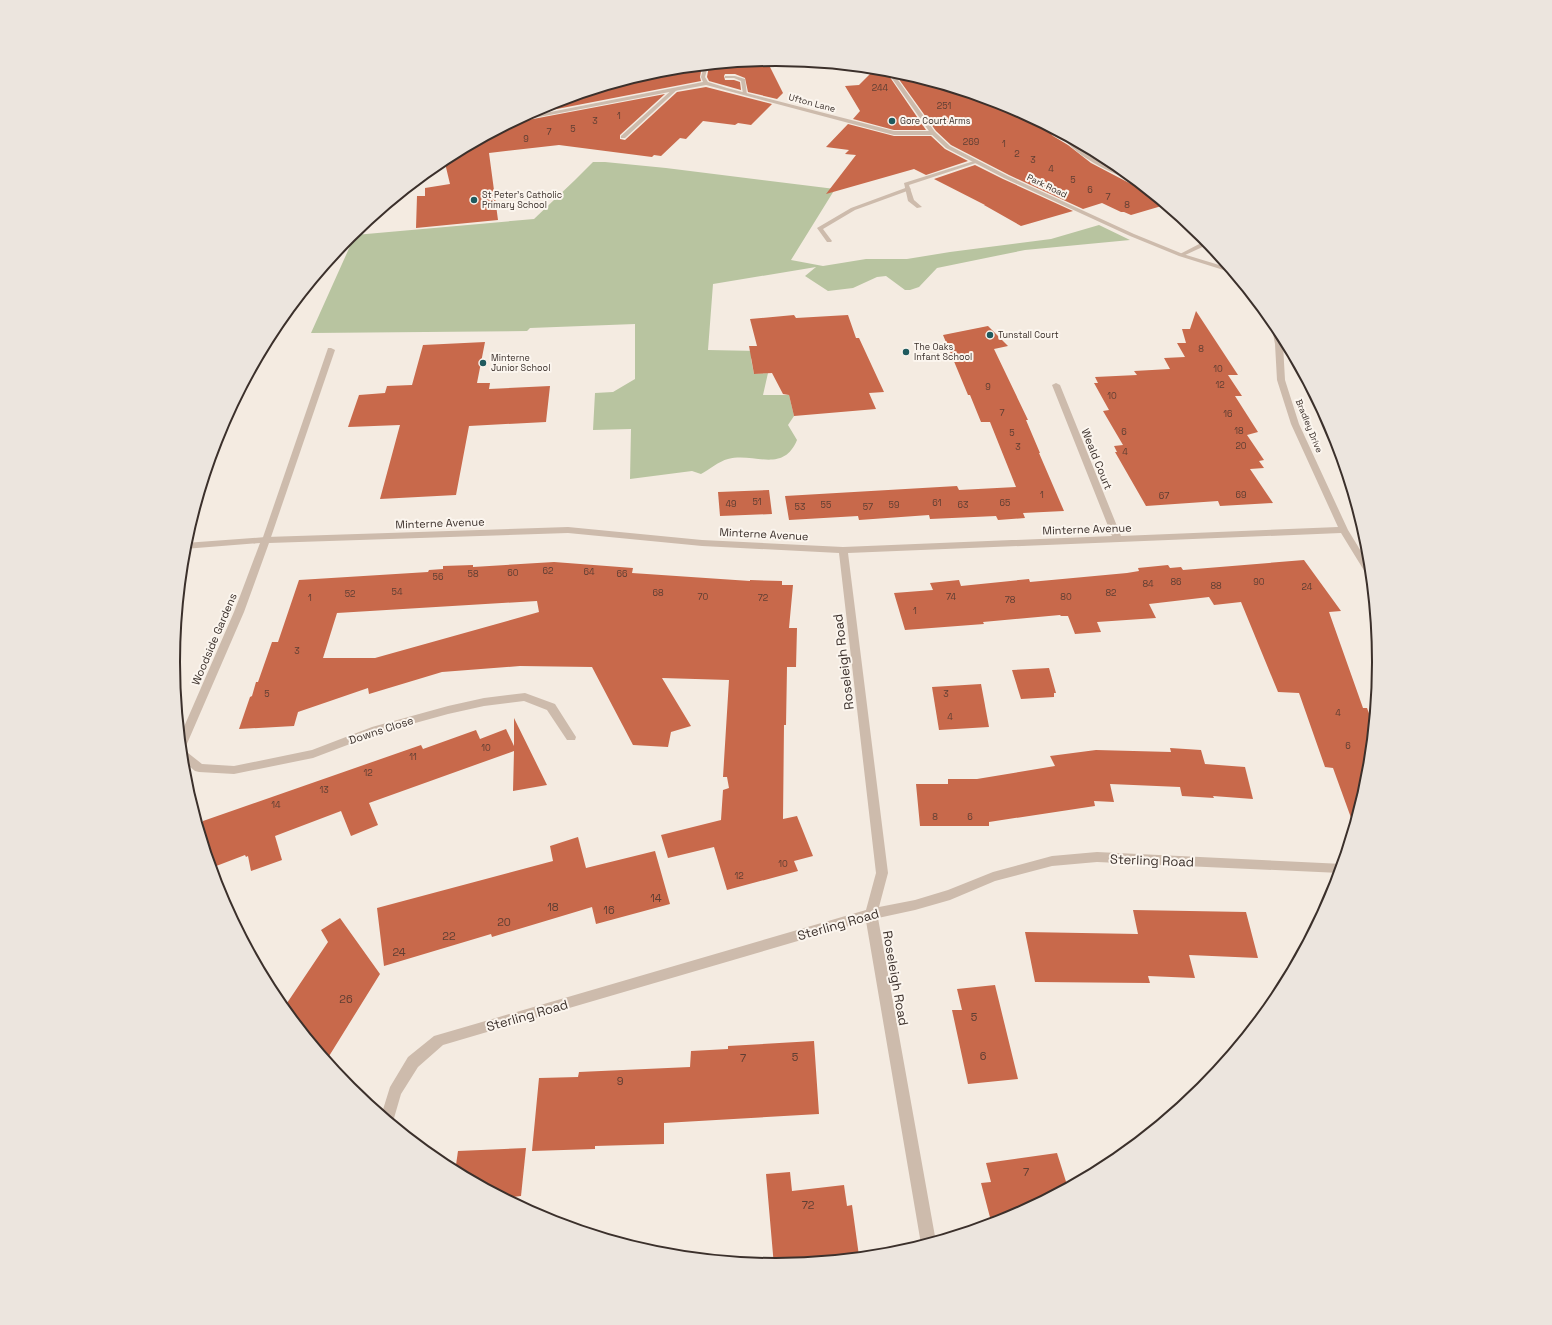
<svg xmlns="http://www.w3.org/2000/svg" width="1552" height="1325" font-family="'Space Grotesk',sans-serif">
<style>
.green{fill:#b8c4a0}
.building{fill:#c8694b;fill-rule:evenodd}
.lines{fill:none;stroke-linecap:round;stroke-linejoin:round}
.service{fill:#cdbbac;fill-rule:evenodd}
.minor{fill:#cdbbac;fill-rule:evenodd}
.tertiary{fill:#cdbbac;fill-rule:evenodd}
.poi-dot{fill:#1f5a5e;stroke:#fbf5ee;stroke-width:1.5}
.labels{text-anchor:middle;stroke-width:4;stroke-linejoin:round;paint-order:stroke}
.number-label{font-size:9px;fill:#5e3e33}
.far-street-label{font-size:9px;fill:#3b302b;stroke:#fbf5ee}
.far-poi-label{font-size:9px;fill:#3b302b;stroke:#fbf5ee;text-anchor:start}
.street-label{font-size:11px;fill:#3b302b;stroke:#fbf5ee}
.near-number-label{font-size:11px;fill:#5e3e33}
.near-street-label{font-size:13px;fill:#3b302b;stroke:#fbf5ee}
.rim{fill:none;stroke:#3b302b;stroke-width:2}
</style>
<rect width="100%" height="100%" fill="#f4ebe1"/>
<path class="green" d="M593,162h12l61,6 169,21 -44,71 32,6 43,-7h41l43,-7 101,-13 48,-14 31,15 -105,10 -88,18 -18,19 -9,3h-5l-19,-14 -9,1 -24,11 -25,3 -23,-15 11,-9 -103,17 -5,66 50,1 -7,8 3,15 14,-1 -5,22h26l5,21 -6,9 9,15c-14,34 -43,12 -69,19 -9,2 -19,11 -27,15l-9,-3 -62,8 1,-50 -38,1 2,-37 18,-1 22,-13v-55l-105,4 -3,3 -216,2 44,-98 179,-16 41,-39z"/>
<g class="building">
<polygon points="762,60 765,66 769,65 783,93 777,99 748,92 745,78 735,74 725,74 724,76 725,80 734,80 740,82 741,90 709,81 707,77 709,66"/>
<polygon points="702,66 700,77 701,81 526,115 545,105 658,71"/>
<polygon points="875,69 885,70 926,130 894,130 853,119 860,111 845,86 859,85"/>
<polygon points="893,71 1007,105 1040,122 1053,136 1068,145 1091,163 1154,196 1165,205 1131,215 1124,212 1121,212 1102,203 1083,209 1009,175 951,145 936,131"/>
<polygon points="706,87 772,104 751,125 738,123 735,125 703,121 686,139 680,138 661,156 654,155 652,157 559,145 489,153 498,220 416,228 417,196 425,196 425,188 450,184 444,159 512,123 665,94 620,135 620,139 625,140 677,92"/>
<polygon points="848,124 894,136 931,136 945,149 968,161 926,175 914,169 826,194 856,155 845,154 849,150 826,147"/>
<polygon points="975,165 1003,179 1073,211 1021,226 984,205 985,205 934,179"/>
<polygon points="1196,311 1238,375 1228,375 1242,396 1235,396 1258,432 1247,435 1264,460 1259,461 1264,468 1250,469 1273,503 1220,506 1218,501 1146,506 1115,452 1117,452 1114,446 1123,445 1103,411 1109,410 1094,383 1098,383 1095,377 1137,375 1134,371 1170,369 1164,358 1185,357 1177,343 1186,343 1182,329 1190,329"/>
<polygon points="794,315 796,318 848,315 856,338 859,338 884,392 869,393 876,409 794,416 789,395 783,394 772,373 754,374 749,346 757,346 750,319"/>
<polygon points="988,326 1008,346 994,349 1028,420 1026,420 1040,453 1039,453 1064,511 1023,513 1025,518 998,520 996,516 930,519 929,515 859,520 858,516 789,520 785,496 957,486 959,490 1016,487 990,422 981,422 970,395 968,395 943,335"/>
<polygon points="485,342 477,383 490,383 489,389 550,386 546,422 469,426 456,495 380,499 400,425 348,427 359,395 385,393 387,386 412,385 423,345"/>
<polygon points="769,490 772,514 720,516 718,492"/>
<polygon points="1304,560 1341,611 1329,612 1363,708 1367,708 1373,724 1368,780 1354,826 1333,768 1325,767 1299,693 1278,692 1241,602 1214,605 1209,597 1149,604 1156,618 1097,622 1101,632 1075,634 1068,616 1061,616 1060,615 983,622 984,624 905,630 894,593 933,590 930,583 959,580 961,586 1029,579 1030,582 1127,573 1139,571 1138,568 1168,565 1170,568 1181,567 1183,570"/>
<path d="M554,562l79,6 -1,5 118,8v-1l32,1v4h11l-4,43h8l-1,39h-9l-1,58h-2l-1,94 14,-3 16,40 -19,5 4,10 -71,19 -13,-43 -46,11 -7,-23 60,-15 2,-30 6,-2 -2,-11h-4l6,-97 -67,-2 29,48 -20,6 -3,15 -35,-2 -41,-78 -72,-1 -78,6 -73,22 -1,-6 -70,24 -4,14 -55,3 11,-32 2,-1 4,-14h2l14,-40h6l21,-62 129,-8 1,-2 14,-1v-3l30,-1v2zM537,601l2,11 -164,46h-52l14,-45z"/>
<polygon points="1049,668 1056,693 1054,693 1054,697 1021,699 1012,670"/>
<polygon points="981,684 989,727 939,730 932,687"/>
<polygon points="514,718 547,785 513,791 514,751 369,803 378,825 351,836 341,811 275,836 282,860 251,871 248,856 246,857 245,855 211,868 198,826 203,824 203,821 421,745 423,749 476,730 480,739 506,729 514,746"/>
<polygon points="1170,748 1201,750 1205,764 1245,767 1253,799 1213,796 1214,798 1182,796 1180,787 1110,784 1114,802 1094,801 1095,806 989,822 989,826 920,826 916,784 948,784 948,779 977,779 1055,766 1050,756 1096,750 1171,752"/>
<polygon points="578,837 586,868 655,851 670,904 596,924 592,907 492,937 491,934 384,966 377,908 553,861 550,846"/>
<polygon points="1133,910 1246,912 1258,958 1189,955 1195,978 1148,976 1150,983 1035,982 1025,932 1138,934"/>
<polygon points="340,918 380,974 326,1061 283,1009 328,942 321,930"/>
<polygon points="995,985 1018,1079 968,1084 952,1010 962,1010 957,989"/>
<polygon points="814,1041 819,1114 664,1123 664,1144 595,1146 595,1149 532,1151 539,1078 578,1077 579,1072 690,1067 691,1051 728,1049 728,1046"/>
<polygon points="526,1148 521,1196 503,1198 455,1172 458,1151"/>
<polygon points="1057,1153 1068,1188 1007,1220 992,1225 981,1183 991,1182 986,1163"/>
<polygon points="790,1172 792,1191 844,1185 847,1206 852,1205 859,1256 851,1257 851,1259 774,1266 766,1174"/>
</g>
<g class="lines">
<g class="service">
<polygon points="725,76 735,76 745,79 747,95 743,94 741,81 734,78 725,78"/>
<polygon points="674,88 678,89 625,138 621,138 621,136"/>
<polygon points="908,187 911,189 910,190 855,210 823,229 832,241 831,242 827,242 817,228 851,208"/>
<polygon points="328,348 331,348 335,350 270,540 269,542 263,542 262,540"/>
</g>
<g class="minor">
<polygon points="704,66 708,66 705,77 708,82 727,88 894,131 933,131 936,133 933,135 894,135 706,85 513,122 520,118 703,82 701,77"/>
<path d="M1062,134c10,6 18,15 28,21 14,9 31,14 44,24 -18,-1 -67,-28 -72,-45z"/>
<polygon points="974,161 979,162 909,185 914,200 922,207 917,208 908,201 904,183"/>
<polygon points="1207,240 1209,244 1183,256 1178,255"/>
<polygon points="1273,321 1279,330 1283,344 1285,380 1299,424 1348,530 1370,566 1371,578 1368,577 1341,533 848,553 888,873 879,907 915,900 948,890 993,872 1052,856 1097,852 1343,864 1340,873 1097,862 1052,866 995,881 950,900 915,910 878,918 936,1242 922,1246 921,1244 866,921 443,1045 418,1067 401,1094 392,1125 381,1116 390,1087 408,1057 434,1036 866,910 876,873 839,553 702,546 568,533 269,543 244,612 186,746 183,749 202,764 234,766 312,750 372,727 448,706 484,698 525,693 555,704 576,737 575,740 567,740 547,710 524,701 484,706 448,714 379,733 313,758 234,774 199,772 195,771 182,760 180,736 234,612 260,543 184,549 185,543 266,537 568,527 702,540 843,547 1112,536 1052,385 1056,383 1060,385 1121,536 1338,527 1291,424 1277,380 1275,344 1271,323"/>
</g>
<polygon class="tertiary" points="886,70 891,70 935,132 950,146 1008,176 1134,234 1183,254 1229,268 1233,273 1179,256 1130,236 1004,178 946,148 931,134"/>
</g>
<g class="poi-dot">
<circle cx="892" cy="121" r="4"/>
<circle cx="474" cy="200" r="4"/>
<circle cx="990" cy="335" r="4"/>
<circle cx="906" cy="352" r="4"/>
<circle cx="483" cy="363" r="4"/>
</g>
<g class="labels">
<g class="number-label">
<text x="880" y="91">244</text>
<text x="944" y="109">251</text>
<text x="619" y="119">1</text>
<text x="595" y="124">3</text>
<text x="573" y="132">5</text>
<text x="549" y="135">7</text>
<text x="526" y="142">9</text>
<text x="971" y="145">269</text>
<text x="1004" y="147">1</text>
<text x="1017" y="157">2</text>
<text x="1033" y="163">3</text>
<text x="1051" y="172">4</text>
<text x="1073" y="183">5</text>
<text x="1090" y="193">6</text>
<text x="1108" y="200">7</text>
<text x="1127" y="208">8</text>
<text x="1201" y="352">8</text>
<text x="1218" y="372">10</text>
<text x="1220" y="388">12</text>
<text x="988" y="390">9</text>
<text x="1112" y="399">10</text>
<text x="1002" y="416">7</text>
<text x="1228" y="417">16</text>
<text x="1239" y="434">18</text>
<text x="1124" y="435">6</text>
<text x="1012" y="436">5</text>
<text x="1241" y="449">20</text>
<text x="1018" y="450">3</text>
<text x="1125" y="455">4</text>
<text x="1042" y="498">1</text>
<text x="1241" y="498">69</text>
<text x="1164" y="499">67</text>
<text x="757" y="505">51</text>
<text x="937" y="506">61</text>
<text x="1005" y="506">65</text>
<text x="731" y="507">49</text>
<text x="826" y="508">55</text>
<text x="894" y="508">59</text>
<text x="963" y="508">63</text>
<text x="800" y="510">53</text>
<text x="868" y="510">57</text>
<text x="548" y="574">62</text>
<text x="589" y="575">64</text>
<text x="513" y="576">60</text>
<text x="473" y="577">58</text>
<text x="622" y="577">66</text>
<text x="438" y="580">56</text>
<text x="1176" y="585">86</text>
<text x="1259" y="585">90</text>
<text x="1148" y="587">84</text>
<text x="1216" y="589">88</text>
<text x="1307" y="590">24</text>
<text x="397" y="595">54</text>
<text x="658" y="596">68</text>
<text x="1111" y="596">82</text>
<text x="350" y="597">52</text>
<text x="703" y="600">70</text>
<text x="951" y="600">74</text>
<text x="1066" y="600">80</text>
<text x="310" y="601">1</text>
<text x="763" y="601">72</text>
<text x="1010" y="603">78</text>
<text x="915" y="614">1</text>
<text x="297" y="654">3</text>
<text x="267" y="697">5</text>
<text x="946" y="697">3</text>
<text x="1338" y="716">4</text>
<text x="950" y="720">4</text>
<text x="1348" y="749">6</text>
<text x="486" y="751">10</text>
<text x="413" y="760">11</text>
<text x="368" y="776">12</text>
<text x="324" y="793">13</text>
<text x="276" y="808">14</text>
<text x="935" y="820">8</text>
<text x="970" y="820">6</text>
<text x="783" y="867">10</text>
<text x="739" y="879">12</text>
</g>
<g class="far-street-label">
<text transform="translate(812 103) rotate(15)" y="3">Ufton Lane</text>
<text transform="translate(1047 186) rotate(25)" y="3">Park Road</text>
<text transform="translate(1309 426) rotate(68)" y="3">Bradley Drive</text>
</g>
<g class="far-poi-label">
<text x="900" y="124">Gore Court Arms</text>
<text x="482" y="198">St Peter's Catholic<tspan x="482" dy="10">Primary School</tspan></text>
<text x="998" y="338">Tunstall Court</text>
<text x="914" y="350">The Oaks<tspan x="914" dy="10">Infant School</tspan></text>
<text x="491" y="361">Minterne<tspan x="491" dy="10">Junior School</tspan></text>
</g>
<g class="street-label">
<text transform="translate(1097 459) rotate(68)" y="4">Weald Court</text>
<text transform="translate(440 523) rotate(-2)" y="4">Minterne Avenue</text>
<text transform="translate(1087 529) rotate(-2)" y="4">Minterne Avenue</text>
<text transform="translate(764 534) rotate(3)" y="4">Minterne Avenue</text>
<text transform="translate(214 639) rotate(-67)" y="4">Woodside Gardens</text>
<text transform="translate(381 730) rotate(-18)" y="4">Downs Close</text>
</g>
<g class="near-number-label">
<text x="656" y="902">14</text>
<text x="553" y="911">18</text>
<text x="609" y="914">16</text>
<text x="504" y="926">20</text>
<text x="449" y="940">22</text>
<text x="399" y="956">24</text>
<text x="346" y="1003">26</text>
<text x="974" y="1021">5</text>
<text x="983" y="1060">6</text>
<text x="795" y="1061">5</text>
<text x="743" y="1062">7</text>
<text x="620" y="1085">9</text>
<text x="1026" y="1176">7</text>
<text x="808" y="1209">72</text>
</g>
<g class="near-street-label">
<text transform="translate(843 662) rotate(-97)" y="5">Roseleigh Road</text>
<text transform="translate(1152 860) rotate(2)" y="5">Sterling Road</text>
<text transform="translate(838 924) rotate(-16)" y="5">Sterling Road</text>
<text transform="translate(896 978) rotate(80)" y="5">Roseleigh Road</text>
<text transform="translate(527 1015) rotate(-16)" y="5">Sterling Road</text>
</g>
</g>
<path d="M0 0H1552V1325H0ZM180 662a596 596 0 1 1 1192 0a596 596 0 1 1-1192 0Z" fill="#ece5de" fill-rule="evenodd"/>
<path class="rim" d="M180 662a596 596 0 1 1 1192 0a596 596 0 1 1-1192 0Z"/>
</svg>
